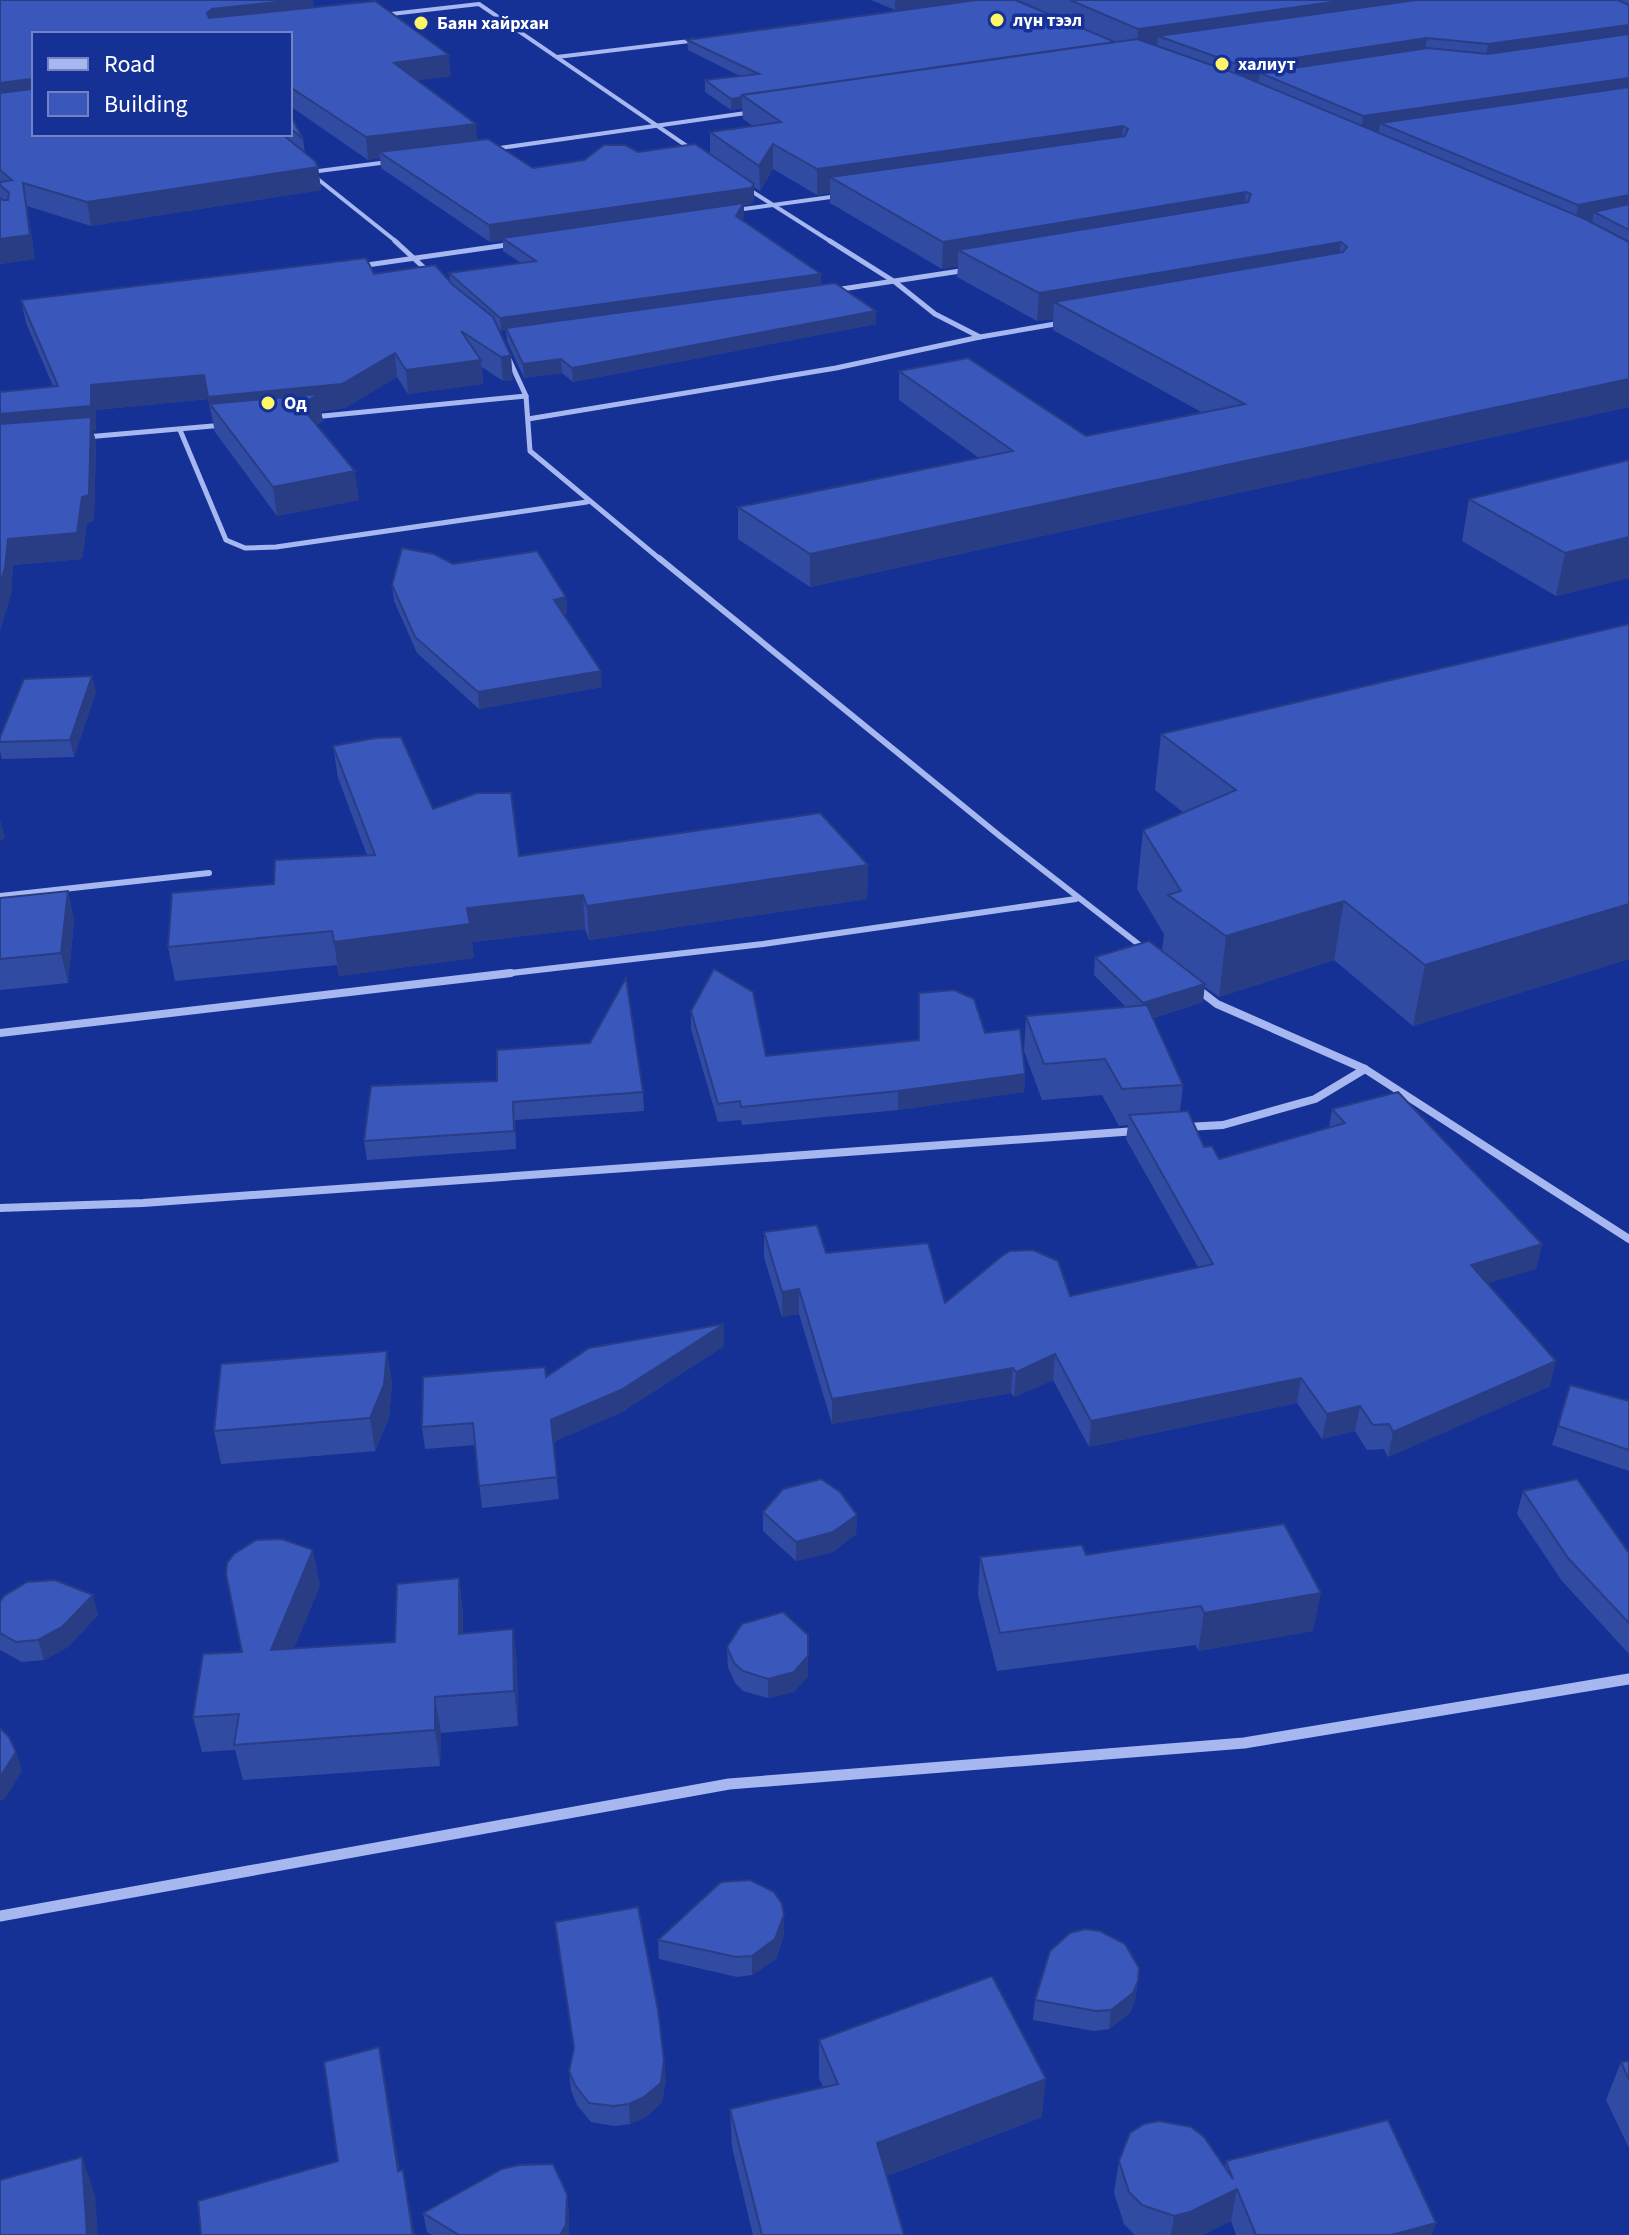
<svg xmlns="http://www.w3.org/2000/svg" width="1629" height="2235" font-family="'Source Sans 3',sans-serif">
<style>
.lines{fill:none;stroke-linecap:round;stroke-linejoin:round}
.minor-far4{stroke:#a7b8f1;stroke-width:4}
.minor-far3{stroke:#a7b8f1;stroke-width:5}
.minor-far2{stroke:#a7b8f1;stroke-width:6}
.minor-far1{stroke:#a7b8f1;stroke-width:8}
.minor{stroke:#a7b8f1;stroke-width:11}
.wall{fill:#324ba2}
.shaded-wall{fill:#293d84}
.building{fill:#3a57bc;stroke:#293d84;stroke-width:2}
.poi-dot{fill:#fff667;stroke:#163196;stroke-width:3}
.labels{text-anchor:middle;stroke-width:7;stroke-linejoin:round;paint-order:stroke}
.far-poi-label{font-size:18px;font-weight:bold;fill:#fff;stroke:#163196;text-anchor:start}
</style>
<rect width="100%" height="100%" fill="#163196"/>
<g class="lines">
<g class="minor-far4">
<polyline points="382,15 479,4 694,151"/>
<polyline points="557,57 698,40"/>
<polyline points="493,149 753,112"/>
<polyline points="311,172 388,162"/>
<polyline points="314,176 398,243"/>
<polyline points="748,189 833,243"/>
<polyline points="736,210 838,196"/>
</g>
<g class="minor-far3">
<polyline points="395,241 432,275"/>
<polyline points="830,241 895,282 935,314 980,337 1061,323"/>
<polyline points="360,266 513,244"/>
<polyline points="835,290 967,270"/>
<polyline points="508,357 526,396"/>
<polyline points="313,417 526,396 530,451 661,560"/>
<polyline points="528,419 836,368 980,337"/>
<polyline points="180,430 226,540 245,548 276,547 587,502"/>
<polyline points="86,437 224,425"/>
</g>
<g class="minor-far2">
<polyline points="659,558 1001,837 1146,950"/>
<polyline points="0,896 209,873"/>
<polyline points="494,975 763,944 1076,899"/>
</g>
<g class="minor-far1">
<polyline points="1195,987 1217,1004 1365,1069 1629,1239"/>
<polyline points="0,1033 511,973"/>
<polyline points="1186,1127 1223,1125 1315,1099 1365,1069"/>
<polyline points="0,1208 143,1203 1136,1131"/>
</g>
<polyline class="minor" points="0,1916 729,1784 1244,1743 1629,1679"/>
</g>
<g class="wall">
<polygon points="0,0 313,0 314,7 451,76 418,80 478,140 533,168 638,152 710,154 710,132 753,126 743,119 742,108 731,110 705,92 705,80 740,76 688,50 687,40 968,1 895,10 871,0 1015,0 1105,38 1018,0 1629,0 1629,407 810,587 738,539 738,507 979,458 899,400 899,371 1086,436 1203,413 1053,330 1053,319 1037,321 957,277 958,266 942,269 830,203 830,193 817,195 773,169 760,191 754,187 754,200 751,204 744,205 744,216 742,220 821,285 876,311 876,324 573,382 562,373 524,378 507,341 506,330 501,331 498,329 513,380 503,381 482,367 483,384 408,394 397,377 345,408 321,411 323,421 317,425 359,500 277,516 215,432 208,399 96,410 96,431 93,431 96,442 94,521 87,523 82,559 13,565 11,595 0,392 53,386 26,323 21,300 374,274 450,281 449,273 521,263 503,251 503,240 490,242 381,168 380,158 368,160 290,106 290,34 34,34 34,134 290,134 290,114 303,139 305,153 318,167 321,190 91,226 27,206 35,259 0,264"/>
<polygon points="1629,460 1629,578 1556,596 1462,541 1469,499"/>
<polygon points="453,564 566,597 567,613 563,614 602,687 479,709 417,653 394,601 392,585"/>
<polygon points="1629,624 1629,959 1413,1026 1334,960 1219,997 1204,986 1203,1002 1153,1018 1183,1085 1180,1111 1204,1147 1219,1159 1329,1128 1332,1109 1542,1244 1536,1269 1487,1283 1550,1386 1388,1457 1384,1449 1367,1450 1355,1431 1322,1439 1297,1403 1089,1447 1053,1380 1014,1397 1011,1393 832,1424 799,1314 782,1317 764,1257 764,1232 826,1253 945,1303 1070,1296 1198,1267 1126,1139 1128,1125 1119,1126 1102,1095 1042,1100 1024,1051 1026,1016 1126,1007 1094,975 1095,957 1162,951 1164,934 1137,889 1143,830 1184,813 1155,790 1161,734"/>
<polygon points="96,692 74,757 2,759 0,751 0,737"/>
<polygon points="333,746 433,809 519,856 868,865 867,899 589,940 585,929 472,942 474,958 339,976 337,965 175,981 168,947 274,884 367,855 338,778"/>
<polygon points="68,891 74,921 68,983 0,990 0,898"/>
<polygon points="919,993 985,1033 1025,1074 1024,1092 898,1110 742,1125 741,1120 718,1122 691,1029 691,1011 766,1056 918,1040"/>
<polygon points="371,1086 643,1092 644,1111 515,1120 516,1149 367,1160 364,1141"/>
<polygon points="724,1324 724,1346 622,1412 553,1442 559,1499 482,1508 475,1445 425,1449 422,1427 546,1377"/>
<polygon points="387,1351 392,1383 389,1418 375,1451 221,1464 214,1431"/>
<polygon points="1629,1401 1629,1471 1552,1445 1558,1426"/>
<polygon points="1523,1491 1629,1553 1629,1654 1562,1581 1517,1514"/>
<polygon points="763,1512 857,1515 856,1534 833,1552 796,1561 763,1531"/>
<polygon points="1086,1555 1313,1631 1198,1651 1196,1645 997,1671 978,1595 980,1557"/>
<polygon points="459,1578 463,1614 463,1634 513,1629 517,1665 518,1726 441,1733 440,1766 243,1780 235,1750 202,1752 193,1717 242,1652 320,1585 294,1648 395,1642"/>
<polygon points="0,1602 98,1615 68,1647 44,1660 22,1662 0,1650"/>
<polygon points="727,1647 808,1676 794,1692 768,1698 743,1691 735,1683 728,1667"/>
<polygon points="555,1922 666,2079 662,2102 646,2117 630,2124 614,2126 591,2122 577,2105 571,2090 569,2071 574,2050"/>
<polygon points="784,1935 776,1959 752,1975 737,1977 659,1959 658,1940"/>
<polygon points="1138,1981 1135,2000 1130,2013 1109,2029 1094,2031 1033,2020 1035,2000"/>
<polygon points="819,2040 1042,2117 887,2176 904,2235 753,2235 732,2147 730,2109 823,2087 819,2078"/>
<polygon points="1629,2061 1629,2148 1606,2100 1621,2062"/>
<polygon points="1119,2161 1225,2167 1226,2161 1432,2235 1236,2235 1231,2221 1202,2235 1135,2235 1124,2224 1114,2193"/>
<polygon points="423,2213 569,2214 569,2235 432,2235 427,2232"/>
</g>
<g class="shaded-wall">
<polygon points="296,0 313,0 315,18 210,33 207,13 212,9"/>
<polygon points="895,0 978,0 895,10"/>
<polygon points="1347,0 1497,0 1158,36 1157,49 1137,52 1138,29"/>
<polygon points="1629,25 1629,47 1484,67 1488,44"/>
<polygon points="1427,38 1423,61 1260,73 1258,86 1240,89 1242,66"/>
<polygon points="449,55 451,76 397,83 394,63"/>
<polygon points="1629,78 1629,101 1380,123 1378,138 1360,140 1363,116"/>
<polygon points="30,79 34,100 0,105 0,83"/>
<polygon points="742,97 742,108 731,110 731,99"/>
<polygon points="476,124 478,145 379,152 380,158 368,160 366,137"/>
<polygon points="1123,126 1121,151 830,177 830,193 817,195 817,169"/>
<polygon points="773,144 773,169 760,191 759,166"/>
<polygon points="318,167 321,190 91,226 87,202"/>
<polygon points="23,183 35,259 0,264 0,239"/>
<polygon points="754,184 754,200 751,204 744,205 744,216 736,228 502,238 503,240 490,242 489,225"/>
<polygon points="1246,192 1243,218 958,250 958,266 942,269 943,242"/>
<polygon points="1629,195 1629,220 1594,212 1591,228 1573,232 1578,205"/>
<polygon points="1341,242 1337,269 1054,302 1053,319 1037,321 1039,293"/>
<polygon points="821,274 821,287 506,328 506,330 501,331 500,318"/>
<polygon points="876,311 876,324 573,382 572,368"/>
<polygon points="395,353 397,377 345,408 321,411 323,421 304,433 210,404 213,421 212,421 208,397"/>
<polygon points="511,356 513,380 503,381 501,357"/>
<polygon points="561,359 562,373 524,378 523,364"/>
<polygon points="481,360 483,384 408,394 406,370"/>
<polygon points="204,375 208,399 96,410 96,431 93,431 96,442 94,521 87,523 82,559 13,565 11,595 0,631 0,414 91,385"/>
<polygon points="1629,379 1629,407 810,587 810,554"/>
<polygon points="355,471 359,500 277,516 273,487"/>
<polygon points="1629,537 1629,578 1556,596 1565,553"/>
<polygon points="566,597 567,613 555,616 554,600"/>
<polygon points="601,671 602,687 479,709 478,692"/>
<polygon points="92,676 96,692 74,757 70,740"/>
<polygon points="0,819 5,838 0,841"/>
<polygon points="868,865 867,899 589,940 587,906"/>
<polygon points="68,891 74,921 68,983 61,953"/>
<polygon points="583,895 585,929 472,942 474,958 339,976 334,942 467,908"/>
<polygon points="1344,901 1334,960 1219,997 1226,936"/>
<polygon points="1629,904 1629,959 1413,1026 1425,965"/>
<polygon points="1205,984 1203,1002 1141,1021 1143,1003"/>
<polygon points="1025,1074 1024,1092 898,1110 898,1091"/>
<polygon points="1542,1244 1536,1269 1466,1290 1471,1265"/>
<polygon points="799,1289 799,1314 782,1317 782,1292"/>
<polygon points="724,1324 724,1346 622,1412 553,1442 551,1420"/>
<polygon points="387,1351 392,1383 389,1418 375,1451 370,1418"/>
<polygon points="1055,1354 1053,1380 1014,1397 1016,1372"/>
<polygon points="1556,1361 1550,1386 1388,1457 1393,1432"/>
<polygon points="1013,1368 1011,1393 832,1424 832,1399"/>
<polygon points="1301,1378 1297,1403 1089,1447 1091,1421"/>
<polygon points="1360,1406 1355,1431 1322,1439 1327,1414"/>
<polygon points="857,1515 856,1534 833,1552 796,1561 796,1542"/>
<polygon points="313,1550 320,1585 279,1685 271,1650"/>
<polygon points="459,1578 463,1614 464,1670 459,1634"/>
<polygon points="1321,1593 1313,1631 1198,1651 1204,1613"/>
<polygon points="93,1595 98,1615 68,1647 44,1660 38,1640"/>
<polygon points="513,1629 517,1665 518,1726 514,1691"/>
<polygon points="808,1656 808,1676 794,1692 768,1698 768,1679"/>
<polygon points="435,1697 441,1733 440,1766 435,1730"/>
<polygon points="16,1752 22,1771 5,1799 0,1801 0,1777"/>
<polygon points="784,1915 784,1935 776,1959 752,1975 752,1956"/>
<polygon points="1138,1981 1135,2000 1130,2013 1109,2029 1111,2010"/>
<polygon points="379,2047 385,2079 405,2203 398,2171"/>
<polygon points="664,2060 666,2079 662,2102 646,2117 630,2124 629,2104"/>
<polygon points="1046,2079 1042,2117 876,2180 877,2143"/>
<polygon points="82,2157 95,2195 98,2235 87,2235"/>
<polygon points="403,2170 409,2202 415,2235 413,2235"/>
<polygon points="1237,2189 1231,2221 1202,2235 1171,2235 1174,2216"/>
<polygon points="567,2194 569,2214 569,2235 560,2235"/>
<polygon points="1436,2223 1432,2235 1391,2235"/>
</g>
<g class="building">
<polygon points="0,0 296,0 212,9 207,13 209,18 375,1 449,55 394,63 476,124 366,137 290,87 290,34 34,34 34,83 30,79 0,83"/>
<polygon points="976,0 1015,0 1115,42 742,95 742,97 731,99 705,80 759,74 687,40"/>
<polygon points="1070,0 1347,0 1138,29"/>
<polygon points="1416,0 1618,0 1629,5 1629,25 1488,44 1427,38 1242,66 1158,36"/>
<polygon points="1629,34 1629,78 1363,116 1260,73 1428,48 1488,54"/>
<polygon points="1137,39 1240,75 1585,219 1629,242 1629,379 810,554 738,507 1013,451 899,371 968,358 1086,436 1245,404 1054,302 1343,252 1347,247 1341,242 1039,293 958,250 1248,202 1251,194 1246,192 943,242 830,177 1125,136 1128,129 1123,126 817,169 773,144 759,166 710,132 781,122 742,95"/>
<polygon points="34,85 34,134 282,134 315,161 318,167 87,202 23,183 30,235 0,239 0,198 3,200 8,200 9,193 0,185 0,182 12,180 0,170 0,93 31,89"/>
<polygon points="1629,87 1629,195 1578,205 1380,123"/>
<polygon points="290,114 303,139 290,128"/>
<polygon points="488,139 533,168 584,160 604,145 625,145 638,152 695,144 754,184 751,188 489,225 379,152"/>
<polygon points="744,203 736,216 821,274 500,318 449,273 536,261 502,238"/>
<polygon points="1629,204 1629,230 1594,212"/>
<polygon points="366,258 374,274 435,265 453,285 493,317 511,356 501,357 461,331 481,360 406,370 395,353 342,384 208,397 204,375 91,385 91,406 0,414 0,392 58,386 21,300"/>
<polygon points="835,283 876,311 572,368 561,359 523,364 506,328"/>
<polygon points="319,394 300,405 355,471 273,487 210,404"/>
<polygon points="91,417 89,495 82,497 77,533 8,539 5,568 0,584 0,424"/>
<polygon points="1629,460 1629,537 1565,553 1469,499"/>
<polygon points="402,548 434,554 453,564 537,551 566,597 554,600 601,671 478,692 415,637 392,585"/>
<polygon points="1629,624 1629,904 1425,965 1344,901 1226,936 1168,895 1181,891 1143,830 1236,790 1161,734"/>
<polygon points="92,676 70,740 0,742 0,737 24,679"/>
<polygon points="401,737 433,809 477,793 511,793 519,856 820,813 868,865 587,906 583,895 467,908 470,924 334,942 332,931 168,947 172,893 274,884 275,860 375,855 333,746 375,738"/>
<polygon points="68,891 61,953 0,959 0,898"/>
<polygon points="1149,941 1205,984 1143,1003 1095,957"/>
<polygon points="714,969 753,992 766,1056 919,1040 919,993 954,990 974,999 985,1033 1020,1029 1025,1074 898,1091 741,1107 740,1101 718,1104 691,1011"/>
<polygon points="626,978 643,1092 513,1102 514,1131 364,1141 371,1086 497,1081 497,1050 590,1043"/>
<polygon points="1147,1005 1183,1085 1122,1089 1105,1059 1044,1064 1026,1016"/>
<polygon points="1398,1092 1542,1244 1471,1265 1556,1361 1393,1432 1389,1424 1373,1425 1360,1406 1327,1414 1301,1378 1091,1421 1055,1354 1016,1372 1013,1368 832,1399 799,1289 782,1292 764,1232 817,1225 826,1253 928,1243 945,1303 1002,1256 1010,1251 1033,1250 1058,1261 1070,1296 1213,1264 1129,1115 1188,1111 1204,1147 1212,1146 1219,1159 1345,1123 1332,1109"/>
<polygon points="724,1324 621,1390 551,1420 557,1477 479,1486 473,1423 422,1427 423,1377 545,1367 546,1377 589,1348"/>
<polygon points="387,1351 384,1385 370,1418 214,1431 221,1364"/>
<polygon points="1570,1385 1629,1401 1629,1450 1558,1426"/>
<polygon points="821,1479 840,1492 857,1515 833,1532 796,1542 763,1512 783,1489"/>
<polygon points="1577,1479 1629,1553 1629,1623 1568,1558 1523,1491"/>
<polygon points="1284,1524 1321,1593 1204,1613 1201,1606 1000,1633 980,1557 1082,1545 1086,1555"/>
<polygon points="282,1539 313,1550 271,1650 395,1642 397,1584 459,1578 459,1634 513,1629 514,1691 435,1697 435,1730 234,1745 239,1714 193,1717 203,1654 242,1652 226,1574 227,1563 234,1554 256,1540"/>
<polygon points="55,1580 93,1595 62,1627 38,1640 16,1642 0,1633 0,1602 4,1596 27,1582"/>
<polygon points="783,1612 808,1635 808,1656 794,1672 768,1679 743,1671 734,1663 727,1647 742,1624"/>
<polygon points="0,1728 9,1737 16,1752 0,1777"/>
<polygon points="750,1880 774,1892 782,1904 784,1915 775,1939 752,1956 736,1957 658,1940 721,1882"/>
<polygon points="638,1907 658,2010 664,2060 661,2083 644,2097 629,2104 613,2106 589,2103 575,2085 569,2071 574,2048 555,1922"/>
<polygon points="1085,1929 1100,1931 1125,1944 1139,1968 1138,1981 1133,1993 1111,2010 1096,2011 1035,2000 1050,1951 1070,1933"/>
<polygon points="992,1976 1046,2079 877,2143 904,2235 762,2235 730,2109 838,2084 819,2040"/>
<polygon points="379,2047 398,2171 403,2170 413,2235 201,2235 198,2201 338,2161 324,2062"/>
<polygon points="1629,2061 1629,2080 1621,2062"/>
<polygon points="1388,2120 1436,2223 1391,2235 1256,2235 1237,2189 1190,2212 1174,2216 1142,2205 1129,2192 1119,2161 1130,2133 1144,2124 1159,2121 1191,2127 1204,2137 1233,2179 1226,2161"/>
<polygon points="82,2157 87,2235 0,2235 0,2180"/>
<polygon points="553,2164 567,2194 566,2225 560,2235 459,2235 423,2213 502,2169 519,2165"/>
</g>
<g class="poi-dot">
<circle cx="997" cy="20" r="8"/>
<circle cx="421" cy="23" r="8"/>
<circle cx="1222" cy="64" r="8"/>
<circle cx="268" cy="403" r="8"/>
</g>
<g class="labels">
<g class="far-poi-label">
<text x="1013" y="26">лүн тээл</text>
<text x="437" y="29">Баян хайрхан</text>
<text x="1238" y="70">халиут</text>
<text x="284" y="409">Од</text>
</g>
</g>
<rect x="32" y="32" width="260" height="104" fill="#163196" stroke="#7383c0" stroke-width="2"/>
<rect x="48" y="58" width="40" height="12" fill="#a7b8f1" stroke="#7383c0" stroke-width="2"/>
<text x="104" y="72" font-size="24" fill="#ffffff">Road</text>
<rect x="48" y="92" width="40" height="24" fill="#3a57bc" stroke="#7383c0" stroke-width="2"/>
<text x="104" y="112" font-size="24" fill="#ffffff">Building</text>
</svg>
